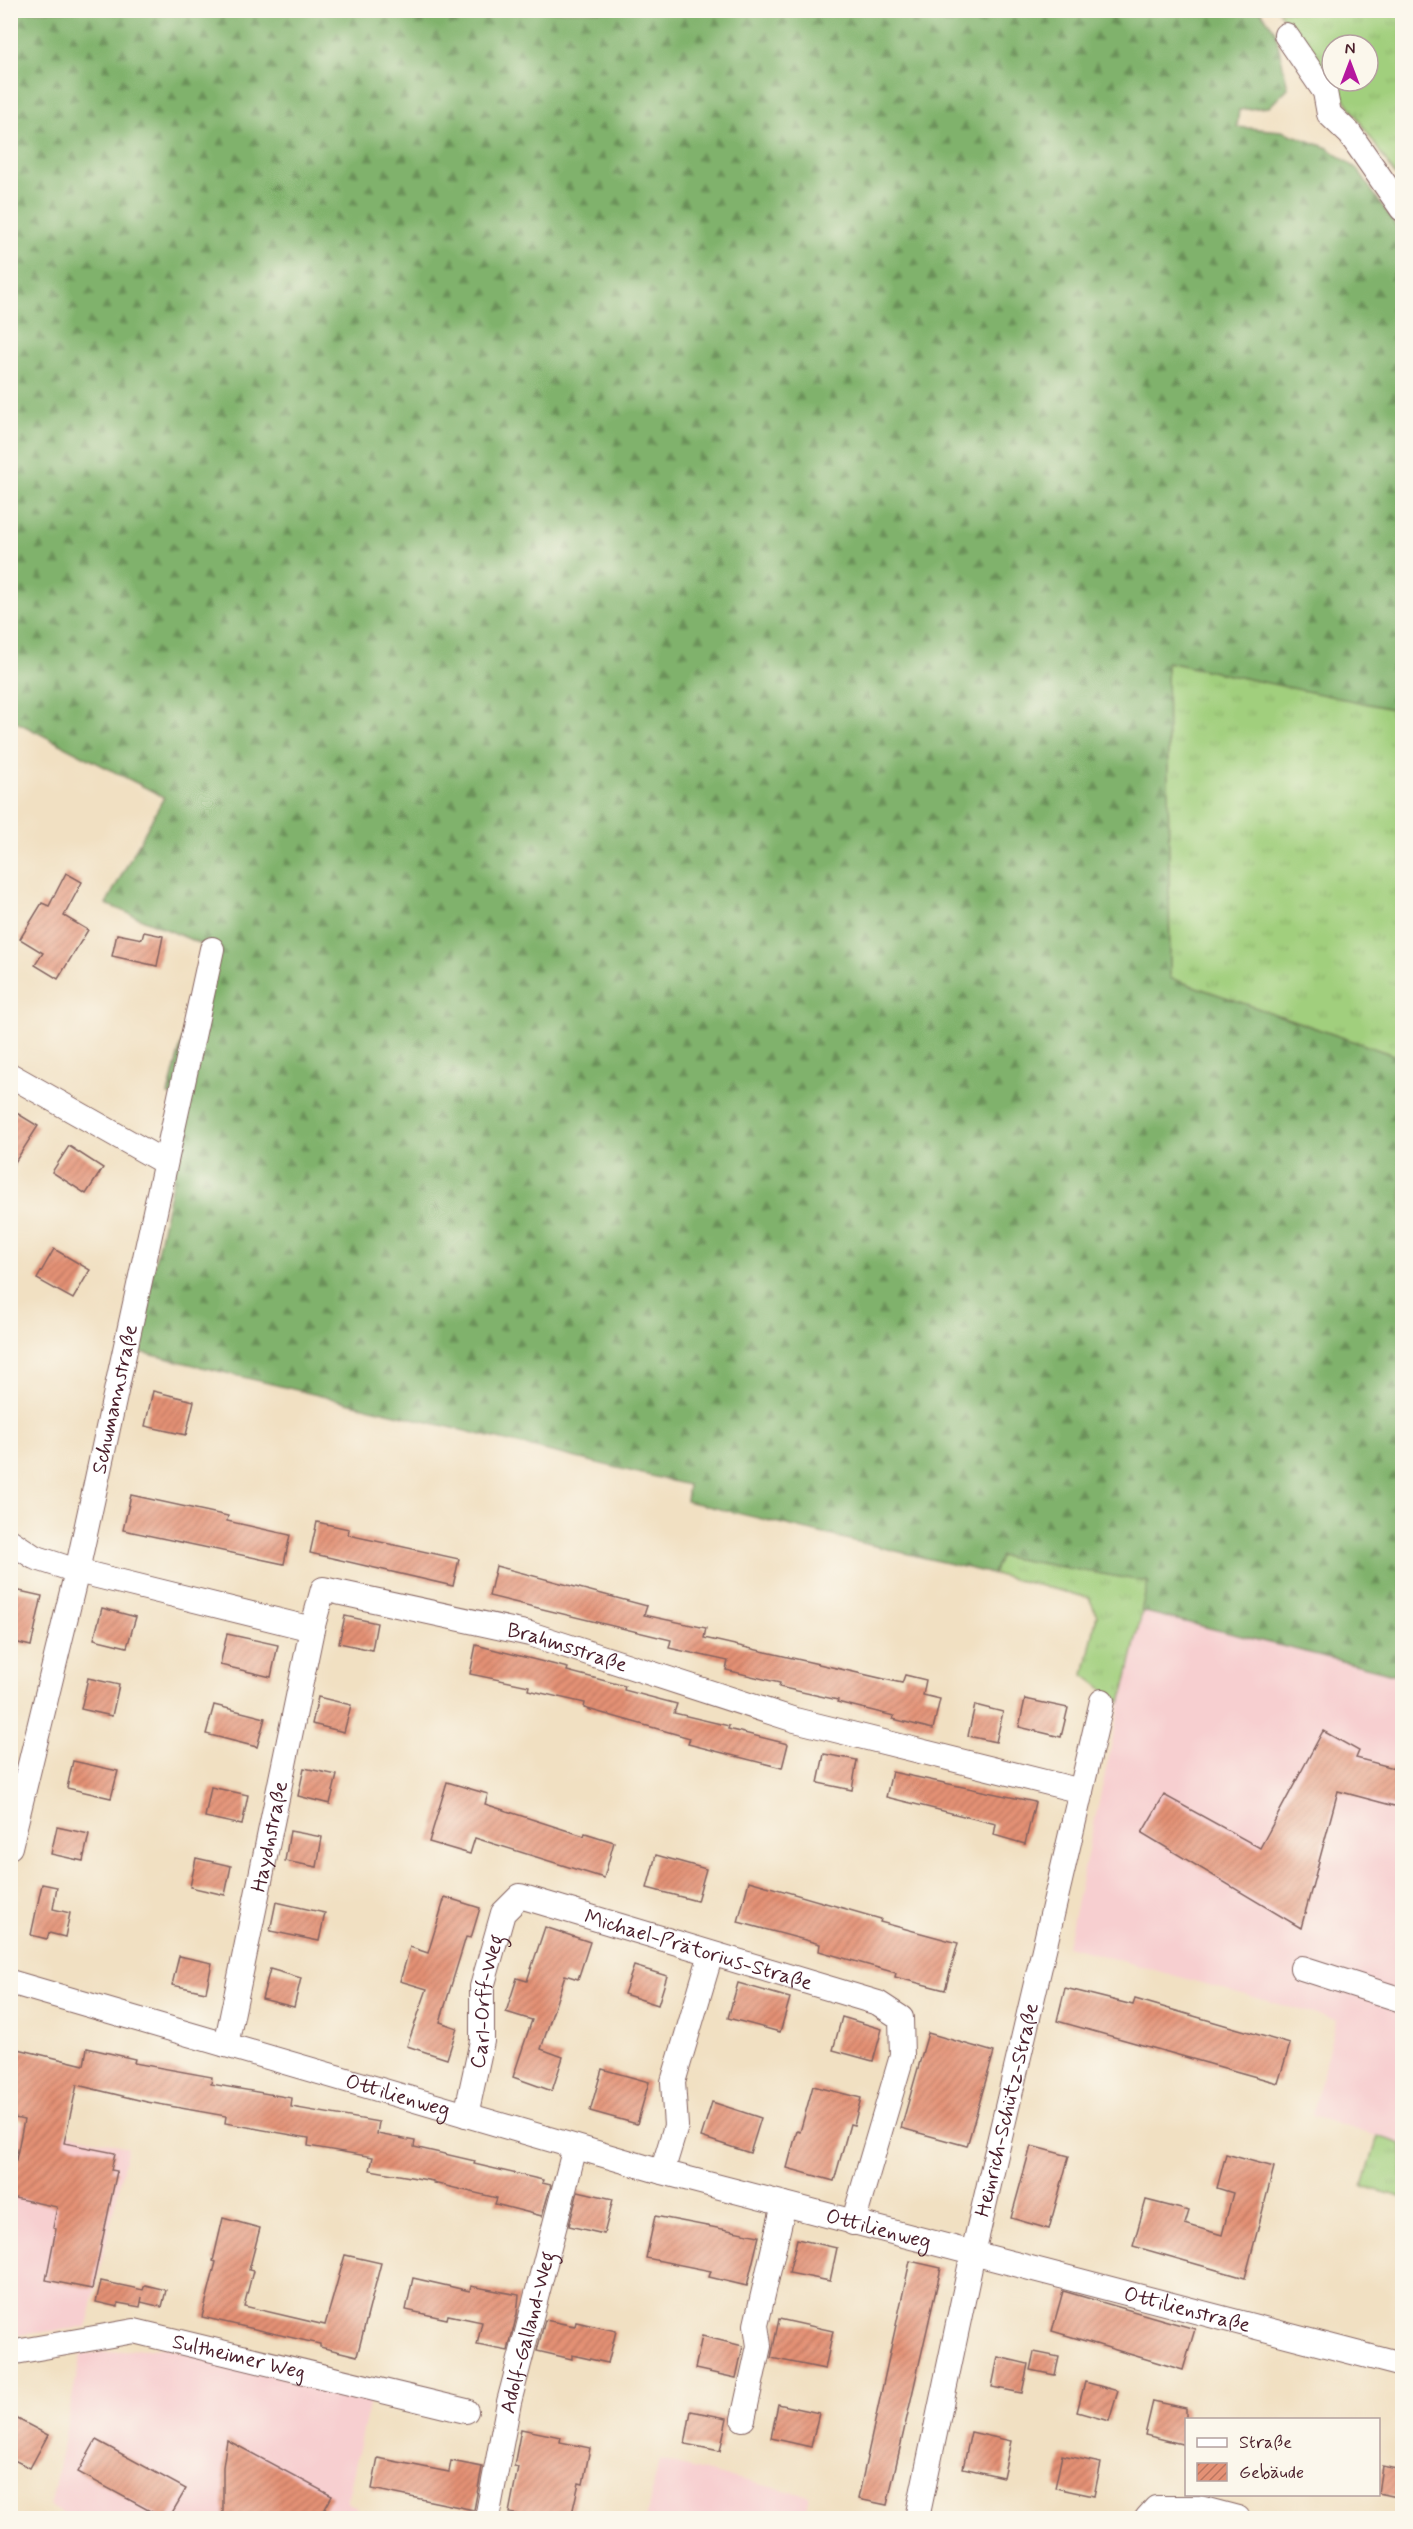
<svg xmlns="http://www.w3.org/2000/svg" width="1413" height="2529" font-family="Mynerve,sans-serif">
<style>
.built{fill:#f7cfd0}
.grass{fill:url(#grass-tufts);stroke:#767754;stroke-width:1.5;fill-rule:evenodd}
.forest{fill:url(#forest-firs);stroke:#65684c;stroke-width:1.5}
.building{fill:url(#building-hatch)}
.lines{fill:none;stroke-linecap:round;stroke-linejoin:round}
.minor-casing{stroke:#846360;stroke-width:26}
.minor{stroke:#fff;stroke-width:24}
.labels{text-anchor:middle;stroke-width:4.5;stroke-linejoin:round;paint-order:stroke}
.street-label{font-size:21px;fill:#4a1f2b;stroke:#fbf7ec}
</style>
<defs>
<pattern id="grass-tufts" width="24" height="20" patternUnits="userSpaceOnUse" patternTransform="scale(1.5)"><rect width="24" height="20" fill="#a1cf7d"/><path d="M3 7l-1-3M5 7V3M7 7l1-3M15 17l-1-3M17 17v-4M19 17l1-3" fill="none" stroke="#8cb16c"/></pattern>
<pattern id="forest-firs" width="22" height="20" patternUnits="userSpaceOnUse" patternTransform="scale(1.5)"><rect width="22" height="20" fill="#80b26c"/><path d="M5 1l3.5 6h-7zM16 11l3.5 6h-7z" fill="#6b9059"/></pattern>
<pattern id="building-hatch" width="6" height="6" patternUnits="userSpaceOnUse" patternTransform="scale(1.5)"><rect width="6" height="6" fill="#e49175"/><path d="M-1 1l2-2M0 6l6-6M5 7l2-2" fill="none" stroke="#bb7660"/></pattern>
</defs>
<rect width="100%" height="100%" fill="#fbf7ec"/>
<filter id="ink" filterUnits="userSpaceOnUse"><feTurbulence type="fractalNoise" baseFrequency=".0167" numOctaves="2"/><feDisplacementMap in="SourceGraphic" scale="12" xChannelSelector="R" yChannelSelector="G"/><feConvolveMatrix kernelMatrix="1 2 1 2 8 2 1 2 1" color-interpolation-filters="sRGB"/></filter>
<filter id="wash" filterUnits="userSpaceOnUse"><feTurbulence type="fractalNoise" baseFrequency=".008" numOctaves="4" result="noise"/><feDisplacementMap in="SourceGraphic" scale="24" xChannelSelector="R" yChannelSelector="G"/><feGaussianBlur stdDeviation="1.35" result="paint"/><feColorMatrix in="noise" values="0 0 0 0 0 0 0 0 0 0 0 0 0 0 0 0 0 1.4 0 .05"/><feComposite in="paint" operator="in"/></filter>
<g filter="url(#wash)">
<rect width="100%" height="100%" fill="#f1e0c2"/>
<g class="built">
<polygon points="1141,1611 1402,1676 1402,2144 1312,2116 1336,2020 1067,1946"/>
<polygon points="10,2120 128,2147 87,2327 11,2336"/>
<polygon points="165,2347 370,2400 347,2502 357,2508 355,2518 71,2518 50,2507 81,2354"/>
<polygon points="659,2460 809,2496 804,2518 646,2518"/>
</g>
<g class="grass">
<path d="M1278,11h124v164h-7l-52,-79zM1332,45h36v36h-36z"/>
<polygon points="1167,662 1402,710 1402,1058 1170,978"/>
<polygon points="999,1556 1149,1582 1121,1703 1084,1675 1097,1615 1089,1598 993,1574"/>
<polygon points="1378,2136 1402,2144 1402,2198 1363,2186"/>
</g>
<polygon class="forest" points="10,11 1260,11 1275,30 1288,88 1269,107 1239,110 1237,127 1282,131 1328,148 1357,169 1402,235 1402,711 1167,662 1170,978 1402,1058 1402,1676 1141,1611 1148,1582 1000,1556 993,1574 686,1501 688,1485 136,1351 190,1099 168,1095 206,946 106,904 164,797 11,719"/>
<g id="blocks">
<g class="building">
<polygon points="66,873 82,882 64,916 88,930 58,979 35,965 43,953 20,939 42,903 49,906"/>
<polygon points="144,932 163,936 157,966 112,956 117,934 142,939"/>
<polygon points="10,1109 38,1126 10,1170"/>
<polygon points="69,1146 103,1168 86,1194 52,1172"/>
<polygon points="54,1249 90,1270 73,1299 37,1279"/>
<polygon points="153,1391 194,1401 186,1435 145,1426"/>
<polygon points="131,1495 228,1516 227,1521 290,1535 284,1564 123,1530"/>
<polygon points="317,1522 349,1529 348,1535 459,1559 453,1586 310,1553"/>
<polygon points="496,1566 647,1606 644,1615 706,1628 704,1638 902,1683 905,1675 926,1680 923,1695 940,1699 933,1729 893,1719 894,1716 837,1702 838,1700 779,1687 780,1683 726,1670 728,1661 669,1648 671,1640 489,1596"/>
<polygon points="15,1590 42,1596 31,1646 10,1641 10,1610"/>
<polygon points="102,1608 136,1617 127,1647 94,1639"/>
<polygon points="345,1616 377,1623 372,1650 339,1643"/>
<polygon points="227,1634 278,1645 271,1677 220,1665"/>
<polygon points="476,1645 568,1668 567,1671 625,1686 624,1690 677,1704 674,1713 729,1726 728,1729 788,1744 782,1768 688,1744 690,1738 584,1708 585,1703 528,1690 529,1686 470,1674"/>
<polygon points="88,1678 119,1685 112,1716 81,1709"/>
<polygon points="318,1697 351,1705 344,1732 312,1724"/>
<polygon points="1025,1699 1068,1708 1061,1737 1019,1727"/>
<polygon points="214,1705 265,1718 257,1747 206,1734"/>
<polygon points="975,1705 1003,1712 996,1742 968,1736"/>
<polygon points="1323,1731 1359,1751 1356,1758 1402,1770 1402,1808 1338,1791 1301,1928 1142,1833 1164,1795 1260,1848"/>
<polygon points="824,1754 857,1760 852,1790 818,1783"/>
<polygon points="73,1761 118,1771 111,1798 67,1788"/>
<polygon points="304,1768 337,1775 330,1804 298,1796"/>
<polygon points="892,1772 1035,1802 1025,1844 994,1835 996,1824 886,1797"/>
<polygon points="447,1782 488,1794 485,1804 584,1836 585,1833 614,1842 604,1878 475,1838 470,1854 429,1842"/>
<polygon points="211,1787 248,1795 242,1825 205,1817"/>
<polygon points="57,1827 89,1834 83,1861 51,1854"/>
<polygon points="290,1831 322,1837 317,1867 285,1861"/>
<polygon points="656,1855 706,1869 697,1901 647,1888"/>
<polygon points="196,1858 231,1866 225,1895 190,1887"/>
<polygon points="749,1881 881,1919 880,1922 958,1943 945,1990 895,1977 896,1973 819,1951 820,1944 738,1922"/>
<polygon points="42,1884 57,1887 53,1909 70,1913 65,1937 49,1933 47,1939 31,1935"/>
<polygon points="445,1897 480,1908 471,1938 466,1937 440,2022 457,2028 447,2059 407,2046 427,1989 400,1981 410,1947 428,1953"/>
<polygon points="276,1902 325,1913 319,1941 270,1931"/>
<polygon points="545,1927 590,1942 578,1979 565,1975 541,2049 563,2057 552,2091 513,2077 532,2020 506,2012 517,1978 527,1981"/>
<polygon points="179,1956 212,1963 206,1992 172,1985"/>
<polygon points="634,1966 667,1976 658,2005 624,1994"/>
<polygon points="270,1969 301,1978 294,2007 262,1999"/>
<polygon points="738,1983 790,1998 780,2032 728,2018"/>
<polygon points="1065,1988 1133,2005 1135,1999 1290,2044 1278,2083 1057,2021"/>
<polygon points="842,2017 882,2029 873,2061 833,2050"/>
<polygon points="928,2033 994,2052 967,2146 901,2128"/>
<polygon points="10,2047 84,2065 87,2048 135,2059 134,2063 212,2077 211,2084 292,2098 291,2107 379,2122 377,2134 415,2141 414,2147 475,2161 474,2164 543,2180 542,2183 551,2185 542,2216 495,2204 497,2198 433,2183 433,2181 370,2170 373,2157 308,2146 309,2138 225,2123 226,2116 147,2102 77,2085 64,2143 115,2153 111,2170 117,2171 92,2289 46,2280 56,2229 53,2228 57,2207 10,2197 10,2159 16,2160 24,2120 10,2117"/>
<polygon points="602,2069 649,2082 637,2124 590,2111"/>
<polygon points="813,2086 861,2098 854,2125 850,2124 834,2181 787,2168 797,2131 800,2132"/>
<polygon points="712,2102 761,2118 750,2153 701,2137"/>
<polygon points="1031,2146 1069,2156 1049,2229 1011,2218"/>
<polygon points="1226,2154 1274,2167 1245,2278 1133,2246 1146,2200 1189,2211 1185,2224 1222,2235 1233,2193 1217,2188"/>
<polygon points="578,2191 613,2199 604,2234 569,2226"/>
<polygon points="655,2216 759,2236 747,2286 709,2277 711,2271 646,2258"/>
<polygon points="223,2218 260,2228 249,2270 253,2271 244,2306 325,2325 345,2255 381,2263 357,2356 320,2347 320,2344 202,2317 216,2262 213,2261"/>
<polygon points="797,2239 837,2248 830,2281 789,2273"/>
<polygon points="910,2261 941,2268 887,2505 858,2499"/>
<polygon points="413,2278 470,2291 471,2286 519,2295 517,2314 508,2351 477,2345 482,2322 448,2315 447,2319 406,2310"/>
<polygon points="101,2281 143,2290 145,2285 166,2290 162,2307 141,2302 142,2297 140,2307 118,2303 118,2307 96,2302"/>
<polygon points="1063,2291 1195,2329 1183,2370 1052,2331"/>
<polygon points="779,2319 833,2331 825,2369 771,2358"/>
<polygon points="545,2320 575,2326 576,2322 616,2331 608,2363 572,2355 572,2359 537,2351"/>
<polygon points="702,2336 743,2346 736,2378 695,2369"/>
<polygon points="1034,2352 1059,2357 1055,2375 1030,2370"/>
<polygon points="998,2357 1028,2364 1022,2393 992,2387"/>
<polygon points="1085,2382 1118,2391 1109,2421 1077,2412"/>
<polygon points="1153,2401 1186,2408 1186,2445 1145,2435"/>
<polygon points="778,2404 819,2413 811,2447 771,2438"/>
<polygon points="691,2411 727,2418 720,2451 685,2444"/>
<polygon points="10,2415 48,2435 30,2468 10,2458"/>
<polygon points="521,2429 561,2437 560,2442 590,2448 583,2484 579,2483 571,2518 536,2518 509,2513 518,2467 514,2466"/>
<polygon points="971,2432 1011,2441 1003,2477 963,2468"/>
<polygon points="96,2440 186,2489 169,2518 163,2518 78,2472"/>
<polygon points="227,2440 332,2496 320,2518 223,2518 223,2467"/>
<polygon points="1062,2455 1101,2463 1094,2496 1055,2488"/>
<polygon points="378,2458 449,2472 451,2461 482,2467 474,2510 372,2489"/>
<polygon points="1382,2466 1402,2470 1402,2498 1378,2493"/>
</g>
</g>
</g>
<g filter="url(#ink)">
<use href="#blocks" fill-opacity="0" stroke="#846360" stroke-width="1.5"/>
<g class="lines">
<g class="minor-casing">
<g id="minor">
<polyline points="1286,35 1325,92 1329,114 1350,134 1402,209"/>
<polyline points="10,1075 164,1162"/>
<path id="s1" d="M10,1541l24,16 43,14 235,58 11,-40 207,45 265,86 286,71"/>
<path id="s2" d="M10,1847l67,-276 135,-622"/>
<polyline points="1302,1968 1402,2000"/>
<path id="s3" d="M10,1982l652,190 740,193"/>
<path id="s4" d="M226,2045l86,-416"/>
<path id="s5" d="M466,2115l16,-74v-54l21,-74 17,-17 358,107 23,15 1,38 -49,167"/>
<polyline points="662,2172 676,2126 673,2082 711,1954"/>
<path id="s6" d="M10,2353l124,-22 332,80"/>
<polyline points="743,2419 759,2346 756,2325 784,2204"/>
<path id="s7" d="M487,2518l22,-116 66,-255"/>
<path id="s8" d="M917,2518l56,-265 129,-552"/>
<polyline points="1147,2518 1156,2508 1200,2508 1238,2518"/>
</g>
</g>
<use href="#minor" class="minor"/>
</g>
</g>
<g class="labels">
<g class="street-label">
<text dy="7" stroke="none"><textPath href="#s2" startOffset="460">Schumannstraße</textPath></text>
<text dy="7" stroke="none"><textPath href="#s1" startOffset="609">Brahmsstraße</textPath></text>
<text dy="7" stroke="none"><textPath href="#s4" startOffset="213">Haydnstraße</textPath></text>
<text dy="7" stroke="none"><textPath href="#s5" startOffset="417">Michael-Prätorius-Straße</textPath></text>
<text dy="7" stroke="none"><textPath href="#s5" startOffset="116">Carl-Orff-Weg</textPath></text>
<text dy="7" stroke="none"><textPath href="#s3" startOffset="404">Ottilienweg</textPath></text>
<text dy="7" stroke="none"><textPath href="#s8" startOffset="418">Heinrich-Schütz-Straße</textPath></text>
<text dy="7" stroke="none"><textPath href="#s3" startOffset="903">Ottilienweg</textPath></text>
<text dy="7" stroke="none"><textPath href="#s3" startOffset="1222">Ottilienstraße</textPath></text>
<text dy="7" stroke="none"><textPath href="#s7" startOffset="190">Adolf-Galland-Weg</textPath></text>
<text dy="7" stroke="none"><textPath href="#s6" startOffset="234">Sultheimer Weg</textPath></text>
</g>
</g>
<rect width="1413" height="2529" fill="none" stroke="#fbf7ec" stroke-width="36"/>
<rect x="1185" y="2418" width="195" height="78" fill="#fbf7ec" stroke="#b4a19f" stroke-width="1.5"/>
<rect x="1197" y="2438" width="30" height="9" fill="#ffffff" stroke="#b4a19f" stroke-width="1.5"/>
<text x="1239" y="2448" font-size="18" fill="#4a1f2b">Straße</text>
<rect x="1197" y="2463" width="30" height="18" fill="url(#building-hatch)" stroke="#b4a19f" stroke-width="1.5"/>
<text x="1239" y="2478" font-size="18" fill="#4a1f2b">Gebäude</text>
<g transform="translate(1350 63)"><circle r="28" fill="#fbf7ec" stroke="#b4a19f" stroke-width="1.5"/>
<path d="M0-4.5L10 22L0 15L-10 22Z" fill="#b5179e"/>
<text y="-9" font-size="16" font-weight="bold" text-anchor="middle" fill="#4a1f2b">N</text>
</g>
</svg>
